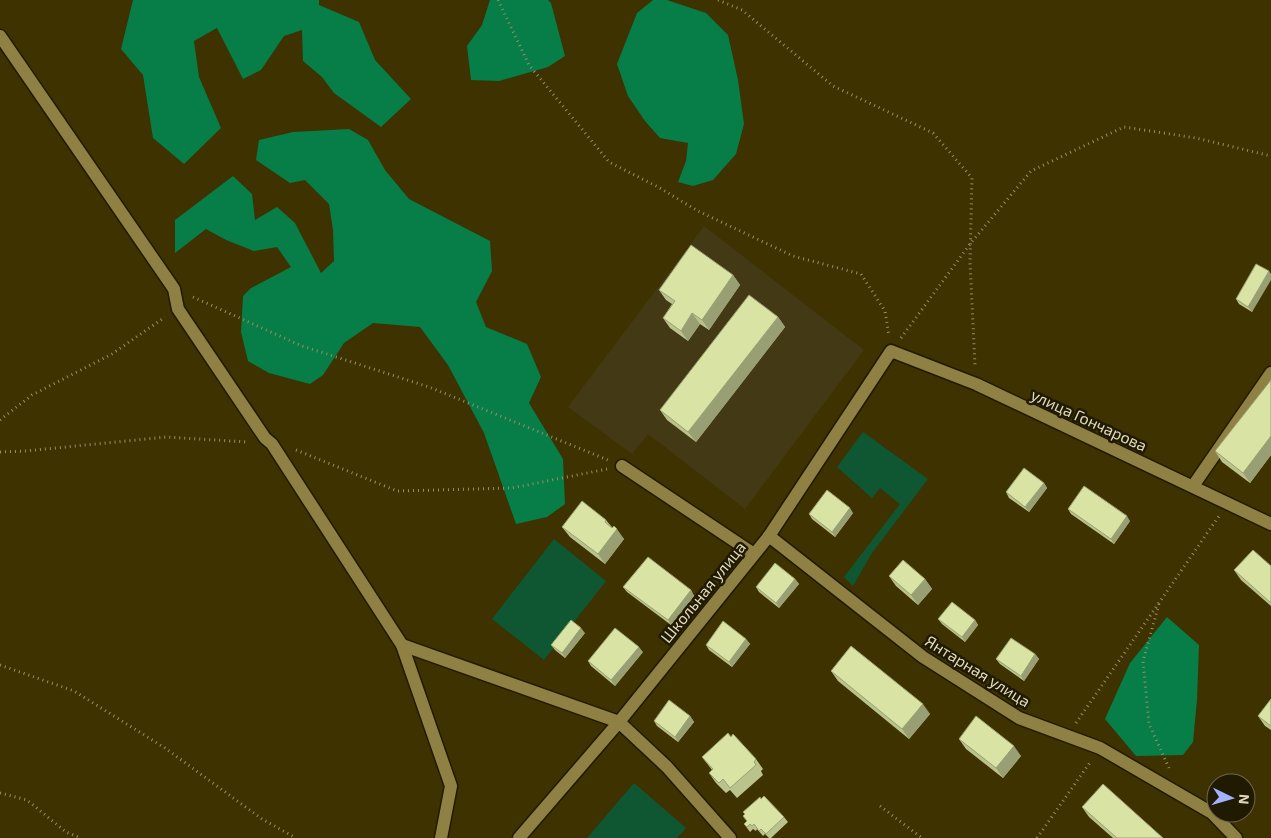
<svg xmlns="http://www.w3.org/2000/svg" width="1271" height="838" viewBox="0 0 1271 838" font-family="'Exo 2',sans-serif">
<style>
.built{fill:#433a15}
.green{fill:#0f5732}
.forest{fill:#077d47}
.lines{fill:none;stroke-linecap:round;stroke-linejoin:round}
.minor-casing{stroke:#211a00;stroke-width:15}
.path{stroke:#978e67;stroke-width:3;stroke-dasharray:1 4;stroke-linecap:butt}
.minor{stroke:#8f8043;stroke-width:12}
.wall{fill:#bbc38d}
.shaded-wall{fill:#989f73}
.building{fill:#d9e3a4;stroke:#989f73}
.labels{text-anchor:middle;stroke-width:5;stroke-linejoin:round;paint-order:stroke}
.street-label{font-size:16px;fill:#e1d9bb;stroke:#201a02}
</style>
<rect width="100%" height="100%" fill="#3d3200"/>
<polygon class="built" points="704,226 864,350 745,509 648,434 632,454 568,407"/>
<g class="green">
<polygon points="863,432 928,479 872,553 853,586 844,577 900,504 880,488 872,498 837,467"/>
<polygon points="554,539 606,581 544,660 492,619"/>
<polygon points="634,783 686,828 677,838 587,838"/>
</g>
<g class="forest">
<polygon points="133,0 319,0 319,5 359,22 375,60 411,99 381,127 334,93 322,77 303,61 302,30 284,36 261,70 243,79 217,28 194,41 199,77 221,128 184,164 153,138 143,75 121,49"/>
<polygon points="490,0 548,0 551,3 565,56 548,67 499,81 471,80 467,46 482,25"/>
<polygon points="653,0 667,0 706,13 728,35 738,80 744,124 736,154 713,180 693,186 678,182 686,161 688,143 660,138 645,121 628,96 617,64 637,13"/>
<polygon points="349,129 368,140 385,170 409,199 490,241 492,271 476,302 486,327 527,344 541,377 529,403 563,459 565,504 547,517 516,524 484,433 448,365 420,327 373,323 344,343 323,375 310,384 269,373 248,361 241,332 243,296 251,288 291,267 277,247 254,251 226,240 206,229 175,253 175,220 233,176 252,194 255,220 277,207 295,223 321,273 334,261 333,230 329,204 305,180 290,183 256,160 259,140 293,132"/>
<polygon points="1167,617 1199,645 1197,700 1193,742 1183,755 1136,756 1105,719 1130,663"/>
</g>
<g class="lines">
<defs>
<g id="minor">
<polyline points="0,36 174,289 178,309 265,438 272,444 402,645 451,786 441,838"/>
<polyline points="622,466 754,554"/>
<polyline points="1193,486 1271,373"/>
<polyline points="769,536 923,657 1019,718 1100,748 1212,813 1236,838"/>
<polyline points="402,645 619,722 667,767 730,838"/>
<polyline points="519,838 619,722 769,536 891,351 976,384 1271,524"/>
</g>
</defs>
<use href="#minor" class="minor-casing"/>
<g class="path">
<polyline points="498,0 529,65 609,162 658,187 698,211 793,256 861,274 885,311 889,336"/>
<polyline points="718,0 742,10 833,86 933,133 972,178 970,262 975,365"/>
<polyline points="193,297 302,346 429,387 608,460"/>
<polyline points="901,338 970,244 1031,171 1124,127 1196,138 1271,156"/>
<polyline points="0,420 32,395 112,354 165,317"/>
<polyline points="296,450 397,491 512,488 607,469"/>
<polyline points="0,452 26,451 166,437 247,442"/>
<polyline points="1159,604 1143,661 1149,724 1169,768"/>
<polyline points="0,665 74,691 165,748 262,819 296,838"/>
<polyline points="1076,723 1219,516"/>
<polyline points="0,793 27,800 66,832 81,838"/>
<polyline points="880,806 922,838"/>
<polyline points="1037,838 1091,761"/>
</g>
<use href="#minor" class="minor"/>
</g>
<g class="wall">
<polygon points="1269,271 1252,312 1239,304 1236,299"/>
<polygon points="733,275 740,285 709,330 700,324 688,341 670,328 663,318 672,304 666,300 659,290"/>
<polygon points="778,317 785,327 696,442 667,420 660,410"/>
<polygon points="1271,380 1271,455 1250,483 1222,462 1215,451"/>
<polygon points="1044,483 1047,488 1029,512 1009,498 1006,492"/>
<polygon points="1068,509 1130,521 1114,544 1071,514"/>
<polygon points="853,513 835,537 812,519 809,514"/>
<polygon points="606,520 611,526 624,539 605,564 570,537 562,527"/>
<polygon points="1271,566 1271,606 1241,580 1234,570"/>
<polygon points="889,576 925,579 932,589 918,605 896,586"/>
<polygon points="795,579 799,584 779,608 759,592 756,587"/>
<polygon points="623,587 691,590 694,596 671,625 627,592"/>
<polygon points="938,619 975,620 978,625 965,642 942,624"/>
<polygon points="585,633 565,658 555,650 551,645"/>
<polygon points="746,639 750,644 732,667 709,650 706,645"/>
<polygon points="643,652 615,686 591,666 588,661"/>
<polygon points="1035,654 1039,659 1024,681 1000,664 996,659"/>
<polygon points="831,671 930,714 909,739 838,681"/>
<polygon points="1271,699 1271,730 1265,726 1258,716"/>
<polygon points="690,716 694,722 678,742 657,726 654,721"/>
<polygon points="959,739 1021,756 1003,778 966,749"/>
<polygon points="702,757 756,759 763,769 761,771 763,775 737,798 730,790 726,793 716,783 709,773 712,770"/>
<polygon points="1082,807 1163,838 1113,838 1089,817"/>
<polygon points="743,816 784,817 788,822 771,838 769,838 765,834 763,836 757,829 756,831 753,829 750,832 744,824 747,821"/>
</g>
<g class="shaded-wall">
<polygon points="1269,271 1271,274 1271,280 1252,312 1248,307"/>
<polygon points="733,275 740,285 709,330 702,320"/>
<polygon points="692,313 700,324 688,341 681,331"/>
<polygon points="778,317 785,327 696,442 688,432"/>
<polygon points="1271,436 1271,455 1250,483 1243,473"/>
<polygon points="1044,483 1047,488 1029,512 1025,507"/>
<polygon points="850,508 853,513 835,537 832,532"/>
<polygon points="1127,516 1130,521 1114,544 1111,539"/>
<polygon points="617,529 624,539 605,564 598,554"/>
<polygon points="795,579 799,584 779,608 776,603"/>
<polygon points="925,579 932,589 918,605 911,595"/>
<polygon points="691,590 694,596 671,625 668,620"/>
<polygon points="975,620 978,625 965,642 962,637"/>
<polygon points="581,628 585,633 565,658 562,653"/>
<polygon points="746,639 750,644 732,667 729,662"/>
<polygon points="639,647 643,652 615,686 611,680"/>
<polygon points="1035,654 1039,659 1024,681 1021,676"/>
<polygon points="923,704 930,714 909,739 902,729"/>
<polygon points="690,716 694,722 678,742 675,737"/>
<polygon points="1014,746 1021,756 1003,778 996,768"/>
</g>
<g class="building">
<polygon points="691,245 733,275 702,320 692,313 681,331 663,318 675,301 659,290"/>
<polygon points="1256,264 1269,271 1248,307 1236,299"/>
<polygon points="749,295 778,317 688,432 660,410"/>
<polygon points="1271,380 1271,436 1243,473 1215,451"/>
<polygon points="1024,468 1044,483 1025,507 1006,492"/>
<polygon points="1084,486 1127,516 1111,539 1068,509"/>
<polygon points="827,490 850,508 832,532 809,514"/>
<polygon points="582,501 606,520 605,522 612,528 614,526 617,529 598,554 562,527"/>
<polygon points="1253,550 1271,566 1271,603 1234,570"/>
<polygon points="648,557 691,590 668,620 623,587"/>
<polygon points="903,560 925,579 911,595 889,576"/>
<polygon points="775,563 795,579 776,603 756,587"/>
<polygon points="952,602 975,620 962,637 938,619"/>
<polygon points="571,620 581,628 562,653 551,645"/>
<polygon points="723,621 746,639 729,662 706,645"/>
<polygon points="615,628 639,647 611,680 588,661"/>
<polygon points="1011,638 1035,654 1021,676 996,659"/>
<polygon points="851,646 923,704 902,729 831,671"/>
<polygon points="1271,699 1271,726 1258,716"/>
<polygon points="669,700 690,716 675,737 654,721"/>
<polygon points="976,716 1014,746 996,768 959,739"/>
<polygon points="728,733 731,737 733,734 756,759 754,762 756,765 730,788 723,779 719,783 709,773 713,769 702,757"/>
<polygon points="1103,784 1163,838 1117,838 1082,807"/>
<polygon points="764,796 784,817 766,834 761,829 759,831 754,824 752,826 750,824 747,827 744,824 747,821 743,816 745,814 743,812 760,797 761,799"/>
</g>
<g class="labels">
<g class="street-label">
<text transform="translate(1089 420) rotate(25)" y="6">улица Гончарова</text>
<text transform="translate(703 592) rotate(-51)" y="6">Школьная улица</text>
<text transform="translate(978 671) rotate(32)" y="6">Янтарная улица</text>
</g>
</g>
<g transform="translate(1231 798) rotate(95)"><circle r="24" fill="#201a02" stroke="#6d664c"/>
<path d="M0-4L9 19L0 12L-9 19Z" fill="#a3b2fd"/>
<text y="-8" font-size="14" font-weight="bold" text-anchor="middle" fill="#e1d9bb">N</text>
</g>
</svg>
